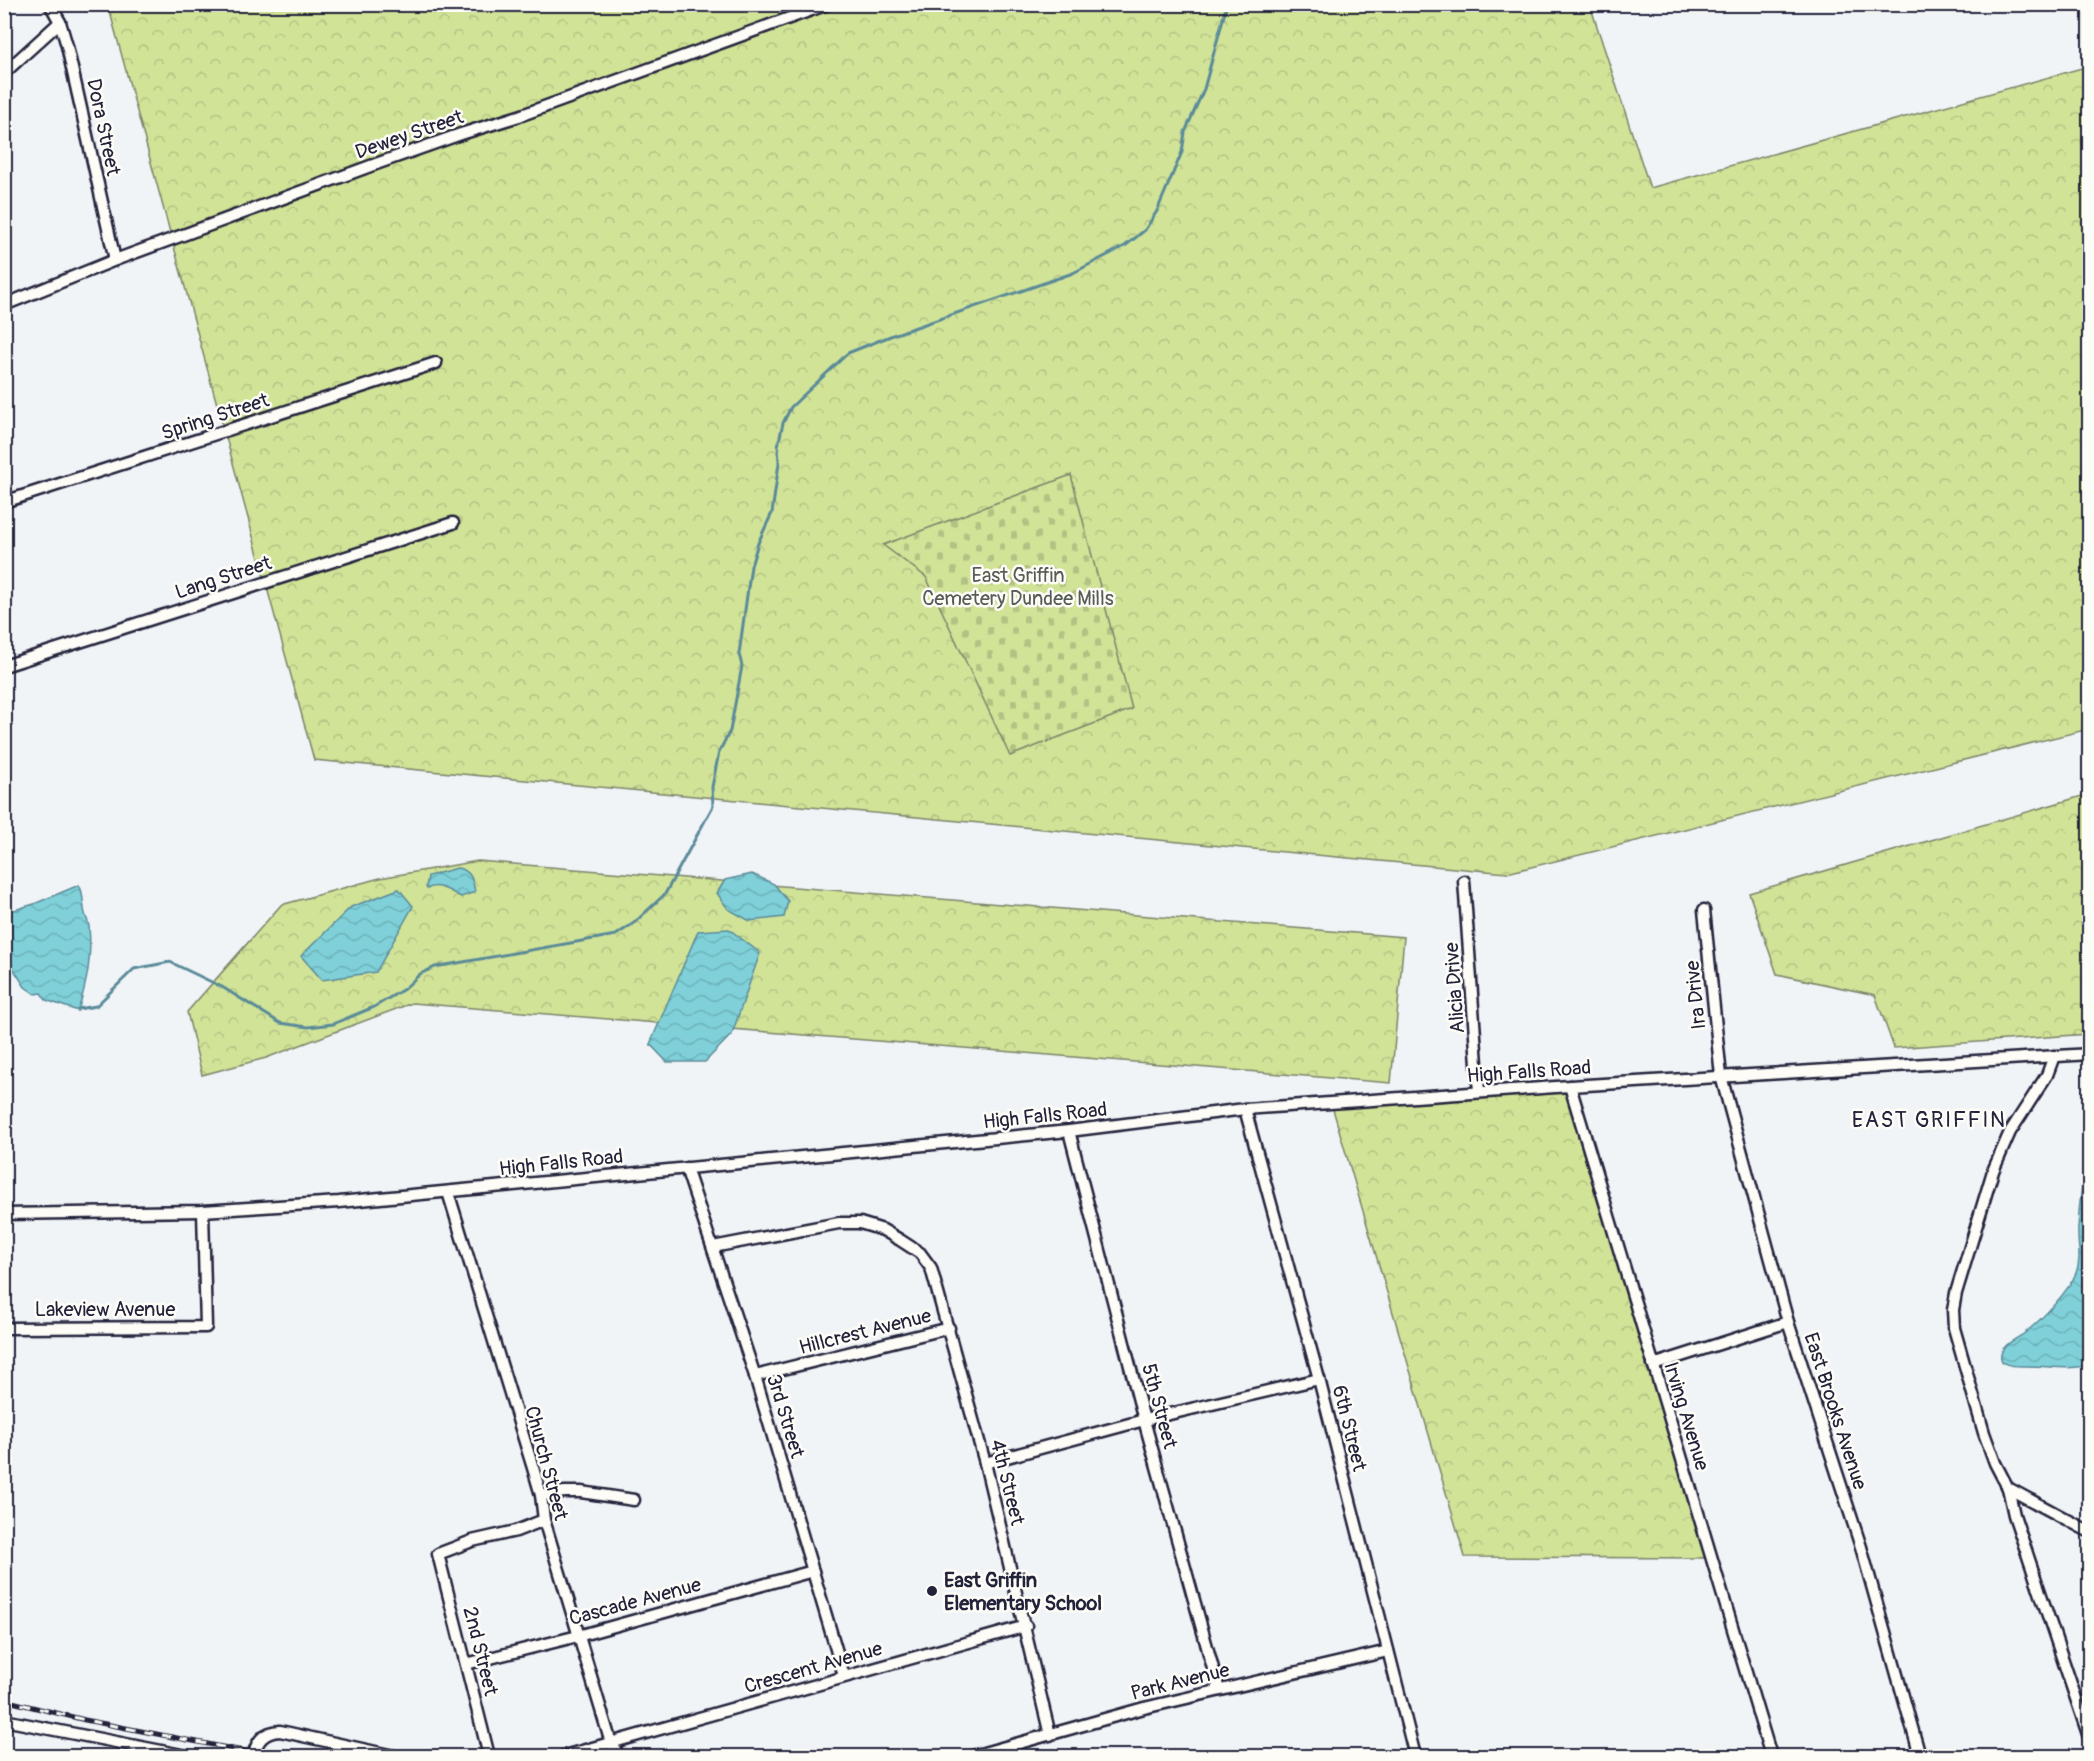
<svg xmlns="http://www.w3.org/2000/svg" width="2094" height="1761" viewBox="0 0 2094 1761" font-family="Pangolin,sans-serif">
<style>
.forest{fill:url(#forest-crowns);stroke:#7a8269;stroke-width:1.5}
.cemetery{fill:url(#cemetery-stones);stroke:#7a8269;stroke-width:1.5}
.water{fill:url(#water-waves);stroke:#5a8a99;stroke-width:1.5}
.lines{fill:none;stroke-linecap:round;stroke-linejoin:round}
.stream{stroke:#5a8a99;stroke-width:3}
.minor-casing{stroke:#22223b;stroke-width:15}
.minor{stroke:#fdfcf7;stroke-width:10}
.rail-casing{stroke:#22223b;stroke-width:5}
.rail{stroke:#fdfcf7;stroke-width:3;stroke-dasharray:9;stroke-linecap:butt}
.poi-dot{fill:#22223b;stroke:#fdfcf7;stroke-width:2}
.labels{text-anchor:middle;stroke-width:5;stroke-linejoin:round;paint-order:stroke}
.street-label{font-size:20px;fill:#22223b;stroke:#fdfcf7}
.park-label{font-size:20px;fill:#575c57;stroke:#fdfcf7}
.poi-label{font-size:20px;font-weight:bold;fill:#22223b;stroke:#fdfcf7;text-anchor:start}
.quarter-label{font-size:22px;letter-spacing:1.5px;fill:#22223b;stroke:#fdfcf7}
</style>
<defs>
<pattern id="forest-crowns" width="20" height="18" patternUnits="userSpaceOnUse" patternTransform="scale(1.5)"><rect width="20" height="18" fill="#d1e397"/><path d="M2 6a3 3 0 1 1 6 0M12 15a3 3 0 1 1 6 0" fill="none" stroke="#b3c283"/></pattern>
<pattern id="cemetery-stones" width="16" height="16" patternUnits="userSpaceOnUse" patternTransform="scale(1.5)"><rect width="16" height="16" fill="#d1e397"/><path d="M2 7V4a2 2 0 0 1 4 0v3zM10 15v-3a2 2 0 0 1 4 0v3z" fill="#b3c283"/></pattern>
<pattern id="water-waves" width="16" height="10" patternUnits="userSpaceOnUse" patternTransform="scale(1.5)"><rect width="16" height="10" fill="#7fd0d8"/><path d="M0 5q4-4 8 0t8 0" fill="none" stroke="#6db2ba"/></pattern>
</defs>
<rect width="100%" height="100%" fill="#f1f4f7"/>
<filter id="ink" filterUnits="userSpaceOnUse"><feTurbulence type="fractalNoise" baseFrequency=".0167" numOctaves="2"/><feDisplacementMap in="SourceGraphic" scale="12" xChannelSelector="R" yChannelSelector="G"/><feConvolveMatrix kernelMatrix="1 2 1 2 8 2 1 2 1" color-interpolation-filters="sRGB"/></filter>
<g filter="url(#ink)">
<g class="forest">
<polygon points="108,5 1590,5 1650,188 2089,66 2089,729 1507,873 314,760"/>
<polygon points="2089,794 2089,1034 1894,1048 1875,995 1777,974 1749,893"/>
<polygon points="478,861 1404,937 1391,1083 412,1003 266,1058 202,1075 187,1012 281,905 380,878"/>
<polygon points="1570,1089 1711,1558 1465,1557 1332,1106"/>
</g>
<polygon class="cemetery" points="1071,475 1132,709 1010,756 926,577 883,545"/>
<g class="water">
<path d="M457,868C471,870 473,880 475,892L461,897C451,892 438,882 427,889L426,887L428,876Z"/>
<polygon points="752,874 774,884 788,901 784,917 750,921 728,909 717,893 725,880"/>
<path d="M79,885C84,893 82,899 84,908C84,914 88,920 89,926C92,957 87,982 78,1011L46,1000L41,993L35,994L25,987L9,962L12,955L5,951L4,913L34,904Z"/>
<polygon points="399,889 413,906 376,972 322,980 301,956 351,907"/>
<polygon points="729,929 760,953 732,1034 705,1062 667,1062 650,1044 698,931"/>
<path d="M2089,1151V1365C2066,1371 2045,1365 2022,1366C2013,1366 1996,1366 2002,1351C2006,1342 2019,1338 2026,1332C2042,1319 2069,1291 2076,1273C2082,1258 2077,1243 2078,1228C2079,1203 2083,1176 2089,1151Z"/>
</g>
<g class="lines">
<polyline class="stream" points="78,1009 96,1006 134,969 170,962 222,987 280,1023 308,1027 333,1024 374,1007 404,989 420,974 435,967 616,935 634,923 665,894 713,806 712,787 719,752 730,731 742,666 739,654 751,566 758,543 772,513 779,463 778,446 783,423 791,407 848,353 893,335 1073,273 1125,246 1145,230 1157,211 1182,152 1185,132 1204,89 1227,4"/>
<defs>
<g id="minor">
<polyline points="50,4 60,22 67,46 115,260"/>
<polyline points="4,73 60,22"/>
<polyline points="4,305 115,260 376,164 461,134 519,116 828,4"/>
<polyline points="4,502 436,363"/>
<polyline points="4,666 453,523"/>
<polyline points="1464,881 1479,1092"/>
<polyline points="1704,910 1721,1076 1788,1322 1861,1547 1920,1756"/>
<polyline points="2054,1056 2047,1075 2010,1132 1993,1171 1956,1293 1953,1310 1954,1328 1984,1433 1995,1463 2008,1488 2090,1532"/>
<polyline points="1570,1086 1771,1756"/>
<polyline points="1245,1109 1319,1379 1415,1756"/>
<polyline points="1069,1131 1144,1420 1219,1690"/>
<polyline points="686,1168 755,1376 844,1676"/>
<polyline points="448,1192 533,1468 541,1495 544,1520 611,1743 619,1756"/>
<polyline points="4,1214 203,1211 339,1202 1069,1131 1245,1109 1570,1086 2090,1054"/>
<polyline points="713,1247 839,1223 860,1223 883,1230 900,1240 920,1253 931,1268 985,1463 1050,1735"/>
<polyline points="4,1328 206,1327 203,1211"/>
<polyline points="1653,1365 1788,1322"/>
<polyline points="755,1376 949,1328"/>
<polyline points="985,1463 1144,1420 1319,1379"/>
<polyline points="2008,1488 2014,1515 2090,1740"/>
<polyline points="541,1495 565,1492 581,1492 634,1500"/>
<polyline points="466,1664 578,1636 813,1571"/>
<polyline points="4,1720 187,1756"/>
<path d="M253,1756C257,1741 263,1732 280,1731L394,1756"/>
<polyline points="489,1756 438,1554 472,1541 516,1531 544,1520"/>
<polyline points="564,1756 1026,1626"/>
<polyline points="973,1756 1144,1708 1388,1651"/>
</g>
</defs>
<use href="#minor" class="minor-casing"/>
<use href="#minor" class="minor"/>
<defs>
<polyline id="rail" points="4,1700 85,1720 269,1756"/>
</defs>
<use href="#rail" class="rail-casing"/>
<use href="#rail" class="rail"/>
</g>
</g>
<circle class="poi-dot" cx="932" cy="1591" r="6"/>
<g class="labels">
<g class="street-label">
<text transform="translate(104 127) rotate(78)" y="7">Dora Street</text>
<text transform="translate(409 134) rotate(-19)" y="7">Dewey Street</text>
<text transform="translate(215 416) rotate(-18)" y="7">Spring Street</text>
<text transform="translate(223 577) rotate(-18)" y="7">Lang Street</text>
<text transform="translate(1454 988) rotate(-94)" y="7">Alicia Drive</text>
<text transform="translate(1695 995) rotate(-96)" y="7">Ira Drive</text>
<text transform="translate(1529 1071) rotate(-4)" y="7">High Falls Road</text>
<text transform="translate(1045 1115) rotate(-6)" y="7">High Falls Road</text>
<text transform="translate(561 1162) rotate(-6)" y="7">High Falls Road</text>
<text x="105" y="1316">Lakeview Avenue</text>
<text transform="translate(865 1331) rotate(-14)" y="7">Hillcrest Avenue</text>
<text transform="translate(1160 1406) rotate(75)" y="7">5th Street</text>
<text transform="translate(1836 1411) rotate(72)" y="7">East Brooks Avenue</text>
<text transform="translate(786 1416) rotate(73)" y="7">3rd Street</text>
<text transform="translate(1687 1416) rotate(73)" y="7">Irving Avenue</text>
<text transform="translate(1350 1428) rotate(76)" y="7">6th Street</text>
<text transform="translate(547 1463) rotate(75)" y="7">Church Street</text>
<text transform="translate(1008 1482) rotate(76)" y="7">4th Street</text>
<text transform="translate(635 1601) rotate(-15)" y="7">Cascade Avenue</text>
<text transform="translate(481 1651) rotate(76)" y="7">2nd Street</text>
<text transform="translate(813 1667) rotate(-16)" y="7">Crescent Avenue</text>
<text transform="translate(1180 1681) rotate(-14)" y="7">Park Avenue</text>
</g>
<g class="park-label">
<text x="1018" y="582">East Griffin<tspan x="1018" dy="23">Cemetery Dundee Mills</tspan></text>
</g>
<g class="poi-label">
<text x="944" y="1587">East Griffin<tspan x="944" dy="23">Elementary School</tspan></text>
</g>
<g class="quarter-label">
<text x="1929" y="1127">EAST GRIFFIN</text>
</g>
</g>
<rect width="2094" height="1761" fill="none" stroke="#fdfcf7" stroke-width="24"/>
<rect x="12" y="12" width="2070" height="1737" fill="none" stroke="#22223b" stroke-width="2" filter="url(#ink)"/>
</svg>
